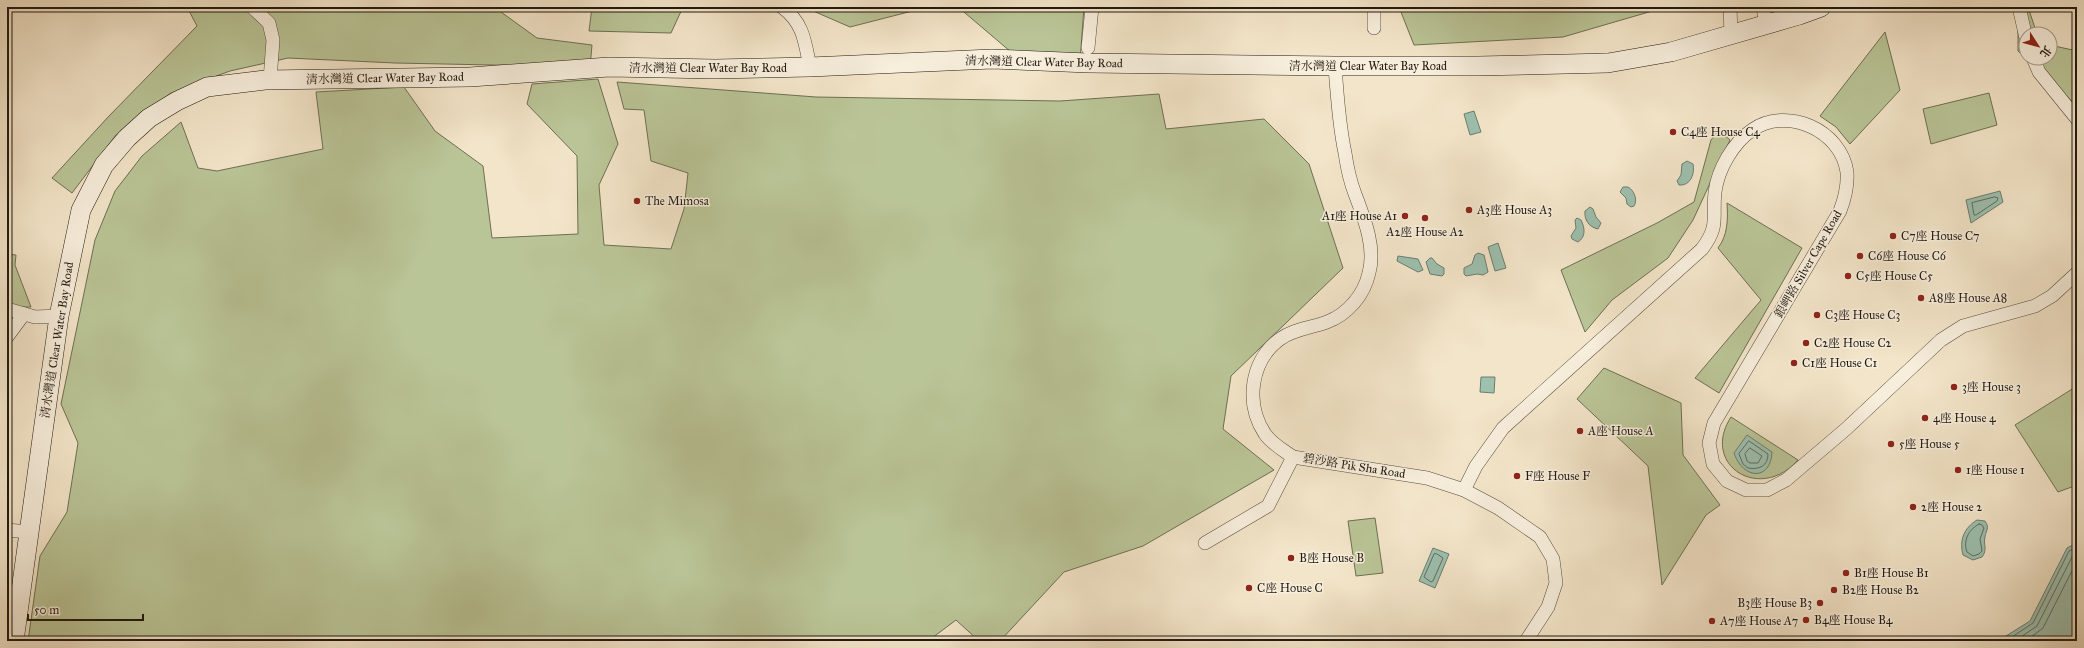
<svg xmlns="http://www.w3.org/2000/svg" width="2084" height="648" viewBox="0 0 2084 648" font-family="'IM FELL Great Primer','Noto Serif TC',serif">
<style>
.green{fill:#bac597;stroke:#6e6f54}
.water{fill:#9dc0af;stroke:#6b7d6f}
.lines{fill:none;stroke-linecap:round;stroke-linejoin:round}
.shore{stroke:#5f6c60;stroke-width:1}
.minor-casing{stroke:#564c3e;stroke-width:14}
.secondary-casing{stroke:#211910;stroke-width:20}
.minor{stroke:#f7eedc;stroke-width:13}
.secondary{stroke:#f7eedc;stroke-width:19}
.poi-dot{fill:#8f2418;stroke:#f7eedc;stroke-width:1.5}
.labels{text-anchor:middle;stroke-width:3;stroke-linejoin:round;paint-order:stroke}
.street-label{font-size:12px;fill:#211910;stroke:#f7eedc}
.poi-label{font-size:12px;fill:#211910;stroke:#f7eedc;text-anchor:start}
</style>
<rect width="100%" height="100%" fill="#f3e5c9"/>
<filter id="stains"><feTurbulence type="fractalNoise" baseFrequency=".005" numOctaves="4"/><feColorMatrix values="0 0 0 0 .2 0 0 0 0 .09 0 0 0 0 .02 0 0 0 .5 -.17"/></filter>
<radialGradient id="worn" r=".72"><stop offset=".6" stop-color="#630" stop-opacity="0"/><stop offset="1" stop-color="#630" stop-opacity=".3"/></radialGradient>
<g class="green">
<polygon points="187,7 494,7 537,38 592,45 590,67 395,63 288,58 230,71 171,93 116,135 72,193 52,178 109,116 197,26"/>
<polygon points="592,7 683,7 671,33 589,31"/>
<polygon points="804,7 928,7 850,27"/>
<polygon points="958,7 1084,7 1080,61 1011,52"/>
<polygon points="1399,7 1666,7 1563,37 1414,45"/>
<polygon points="2018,7 2028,7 2037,34 2026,34 2026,58 2050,58 2050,45 2077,51 2077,106 2018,51"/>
<polygon points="1885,32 1900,90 1850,144 1836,127 1820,116"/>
<polygon points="598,79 618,144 599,185 604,245 671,249 684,209 688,173 651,161 644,110 624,109 617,82 816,97 1060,101 1159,94 1166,129 1264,119 1309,164 1343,268 1231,376 1223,429 1274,470 1143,546 1064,572 1000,641 979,641 956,620 928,641 28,641 40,556 67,512 78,443 61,404 95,240 115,191 142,156 181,122 198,168 217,171 323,149 316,92 404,87 435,131 483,166 492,238 578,234 577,156 527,104 532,84"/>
<polygon points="1989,93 1997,125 1931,144 1923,109"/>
<polygon points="1719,130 1730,140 1693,220 1668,258 1612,300 1585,332 1561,270 1657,223 1694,202 1711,140"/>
<path d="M1727,203L1802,248L1719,393L1695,378L1761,300L1718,248C1728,235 1728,219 1727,203Z"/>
<polygon points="7,254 16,255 15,265 31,307 12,307 7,297"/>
<polygon points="1604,368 1681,403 1683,455 1720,505 1706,515 1662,585 1648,466 1577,399"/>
<polygon points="2077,386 2077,485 2058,492 2015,425"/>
<path d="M1731,417L1798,460C1760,503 1700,465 1731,417Z"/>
<polygon points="1375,518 1383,573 1356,576 1348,521"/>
</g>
<g class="water">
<polygon points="1474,111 1481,132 1470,135 1464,114"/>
<path d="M1687,161L1693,164C1695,173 1691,186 1679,185L1677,181L1681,175L1682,164Z"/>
<path d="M1623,187H1628C1634,190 1638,200 1634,206L1631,207L1627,204L1626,198L1620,192Z"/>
<polygon points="2000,191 2003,202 1971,223 1966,200"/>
<path d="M1590,207L1593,209L1596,217L1601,223L1598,229C1589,227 1584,220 1585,211Z"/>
<path d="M1577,218L1581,220C1585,228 1586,237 1578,242L1572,239L1571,236L1576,228L1575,220Z"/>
<polygon points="1498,243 1506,268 1495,271 1488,247"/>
<polygon points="1478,253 1484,255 1488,272 1483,275 1477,274 1466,276 1464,274 1464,268 1472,264 1475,255"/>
<polygon points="1398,256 1418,259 1423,270 1418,272 1397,261"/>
<polygon points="1430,258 1432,258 1437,264 1444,268 1444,274 1442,276 1430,274 1426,262"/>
<polygon points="1481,377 1495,377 1494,393 1480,392"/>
<path d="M1747,435L1772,452C1771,481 1743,480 1734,453Z"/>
<path d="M1977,520L1985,521C1990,528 1986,530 1985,537C1983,545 1988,549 1982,557L1973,560L1963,555C1959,540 1964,528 1977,520Z"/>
<polygon points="2077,543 2077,641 1998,641 2030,621 2067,548"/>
<polygon points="1433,548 1449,554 1435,588 1419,581"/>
</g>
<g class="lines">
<g class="shore">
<polygon points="1995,197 1998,198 1997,201 1976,215 1974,215 1972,203"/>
<path d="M1749,441L1768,454C1768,466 1759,470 1748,468L1743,464L1739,454Z"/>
<polygon points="1750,448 1762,456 1758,463 1750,463 1747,461 1745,454"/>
<path d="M1979,524L1982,525L1984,528L1980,539L1982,551L1979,554L1973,556L1967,552C1963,541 1968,530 1979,524Z"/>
<polygon points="1437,554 1443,558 1433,581 1431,582 1424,577 1434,554"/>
<polyline points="2006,641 2033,623 2069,551 2077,547"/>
<polyline points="2015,641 2037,626 2073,555 2077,553"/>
<polyline points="2026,641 2043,628 2077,561"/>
</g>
<defs>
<g id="minor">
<polyline points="252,7 269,23 273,40 270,80"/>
<path d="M782,7C804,23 805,43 810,67"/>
<polyline points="1730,7 1731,34"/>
<polyline points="1763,7 1766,24"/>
<polyline points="2019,7 2026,38"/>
<polyline points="1374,28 1374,7"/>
<polyline points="1088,48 1092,7"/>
<polyline points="2033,58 2039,72 2077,119"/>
<path d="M1335,66C1337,95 1339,125 1345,153C1347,167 1350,181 1355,194C1364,218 1376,247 1369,273C1364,295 1348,314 1327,322C1311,328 1294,329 1280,339C1250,361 1245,404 1265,434C1272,444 1283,450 1293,457L1427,478L1464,490L1498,508L1540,537L1553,559L1556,583L1548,607L1526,641"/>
<polyline points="7,309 35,317 59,316"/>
<polyline points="7,337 24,314"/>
<path d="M1464,490L1476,466L1503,428L1702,249C1720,225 1712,218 1715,192C1718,169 1733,143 1752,130C1787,106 1841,130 1847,172C1848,186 1845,198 1840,211L1714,423L1709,443L1713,464L1727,481L1746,490H1767L1786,480L1846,429L1941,340L1963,326L2035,306L2052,296L2077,273"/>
<polyline points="7,530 28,532"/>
<polyline points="1205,543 1268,506 1293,457"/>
</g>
<polyline id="secondary" points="14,641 59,316 81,210 104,165 127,138 149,118 177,101 207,87 265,80 470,77 609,67 715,69 810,67 992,59 1088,63 1335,66 1478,66 1608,63 1671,52 1799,15 1821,7"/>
</defs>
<use href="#minor" class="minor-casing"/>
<use href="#secondary" class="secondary-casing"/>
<use href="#minor" class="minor"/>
<use href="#secondary" class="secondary"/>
</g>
<g class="poi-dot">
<circle cx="1673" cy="132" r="4"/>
<circle cx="637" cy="201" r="4"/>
<circle cx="1469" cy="210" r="4"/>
<circle cx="1405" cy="216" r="4"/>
<circle cx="1425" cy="218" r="4"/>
<circle cx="1893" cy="236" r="4"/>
<circle cx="1860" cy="256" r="4"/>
<circle cx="1848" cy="276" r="4"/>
<circle cx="1921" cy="298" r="4"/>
<circle cx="1817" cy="315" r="4"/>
<circle cx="1806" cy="343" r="4"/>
<circle cx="1794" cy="363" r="4"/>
<circle cx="1954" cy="387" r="4"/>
<circle cx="1925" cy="418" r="4"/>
<circle cx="1580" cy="431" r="4"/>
<circle cx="1891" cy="444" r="4"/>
<circle cx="1958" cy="470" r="4"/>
<circle cx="1517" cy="476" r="4"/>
<circle cx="1913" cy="507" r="4"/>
<circle cx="1291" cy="558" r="4"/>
<circle cx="1846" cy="573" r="4"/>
<circle cx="1249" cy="588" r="4"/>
<circle cx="1834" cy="590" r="4"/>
<circle cx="1820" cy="603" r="4"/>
<circle cx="1806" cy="620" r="4"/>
<circle cx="1712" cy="621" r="4"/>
</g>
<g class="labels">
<g class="street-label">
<text transform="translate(1044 62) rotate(1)" y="4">清水灣道 Clear Water Bay Road</text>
<text x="1368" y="70">清水灣道 Clear Water Bay Road</text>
<text x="708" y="72">清水灣道 Clear Water Bay Road</text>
<text transform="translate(385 78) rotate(-1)" y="4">清水灣道 Clear Water Bay Road</text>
<text transform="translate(1808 264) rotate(-60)" y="4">銀岬路 Silver Cape Road</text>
<text transform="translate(57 340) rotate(-81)" y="4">清水灣道 Clear Water Bay Road</text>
<text transform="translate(1354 466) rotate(9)" y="4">碧沙路 Pik Sha Road</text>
</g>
<g class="poi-label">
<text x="1681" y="136">C4座 House C4</text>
<text x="645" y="205">The Mimosa</text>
<text x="1477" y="214">A3座 House A3</text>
<text x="1397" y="220" text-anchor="end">A1座 House A1</text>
<text x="1425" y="236" text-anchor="middle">A2座 House A2</text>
<text x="1901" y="240">C7座 House C7</text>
<text x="1868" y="260">C6座 House C6</text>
<text x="1856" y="280">C5座 House C5</text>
<text x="1929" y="302">A8座 House A8</text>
<text x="1825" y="319">C3座 House C3</text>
<text x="1814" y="347">C2座 House C2</text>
<text x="1802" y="367">C1座 House C1</text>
<text x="1962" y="391">3座 House 3</text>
<text x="1933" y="422">4座 House 4</text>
<text x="1588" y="435">A座 House A</text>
<text x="1899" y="448">5座 House 5</text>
<text x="1966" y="474">1座 House 1</text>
<text x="1525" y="480">F座 House F</text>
<text x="1921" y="511">2座 House 2</text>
<text x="1299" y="562">B座 House B</text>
<text x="1854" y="577">B1座 House B1</text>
<text x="1257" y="592">C座 House C</text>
<text x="1842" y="594">B2座 House B2</text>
<text x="1812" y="607" text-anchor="end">B3座 House B3</text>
<text x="1814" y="624">B4座 House B4</text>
<text x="1720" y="625">A7座 House A7</text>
</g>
</g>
<rect width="2084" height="648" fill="none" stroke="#f3e5c9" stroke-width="24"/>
<rect x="8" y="8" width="2068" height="632" fill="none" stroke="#211910" stroke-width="2"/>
<rect x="12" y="12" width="2060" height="624" fill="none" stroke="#211910"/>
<g transform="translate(2038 46) rotate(126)"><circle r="19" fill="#f7eedc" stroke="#a1998a"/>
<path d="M0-3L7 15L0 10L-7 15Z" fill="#8f2418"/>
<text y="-6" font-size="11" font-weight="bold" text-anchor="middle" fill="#211910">北</text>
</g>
<path d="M28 614v6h115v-6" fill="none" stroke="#211910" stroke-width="2"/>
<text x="34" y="614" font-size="12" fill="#211910" stroke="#f7eedc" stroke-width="3" paint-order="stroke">50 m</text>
<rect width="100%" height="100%" filter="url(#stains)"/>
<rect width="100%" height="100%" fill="url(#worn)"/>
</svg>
